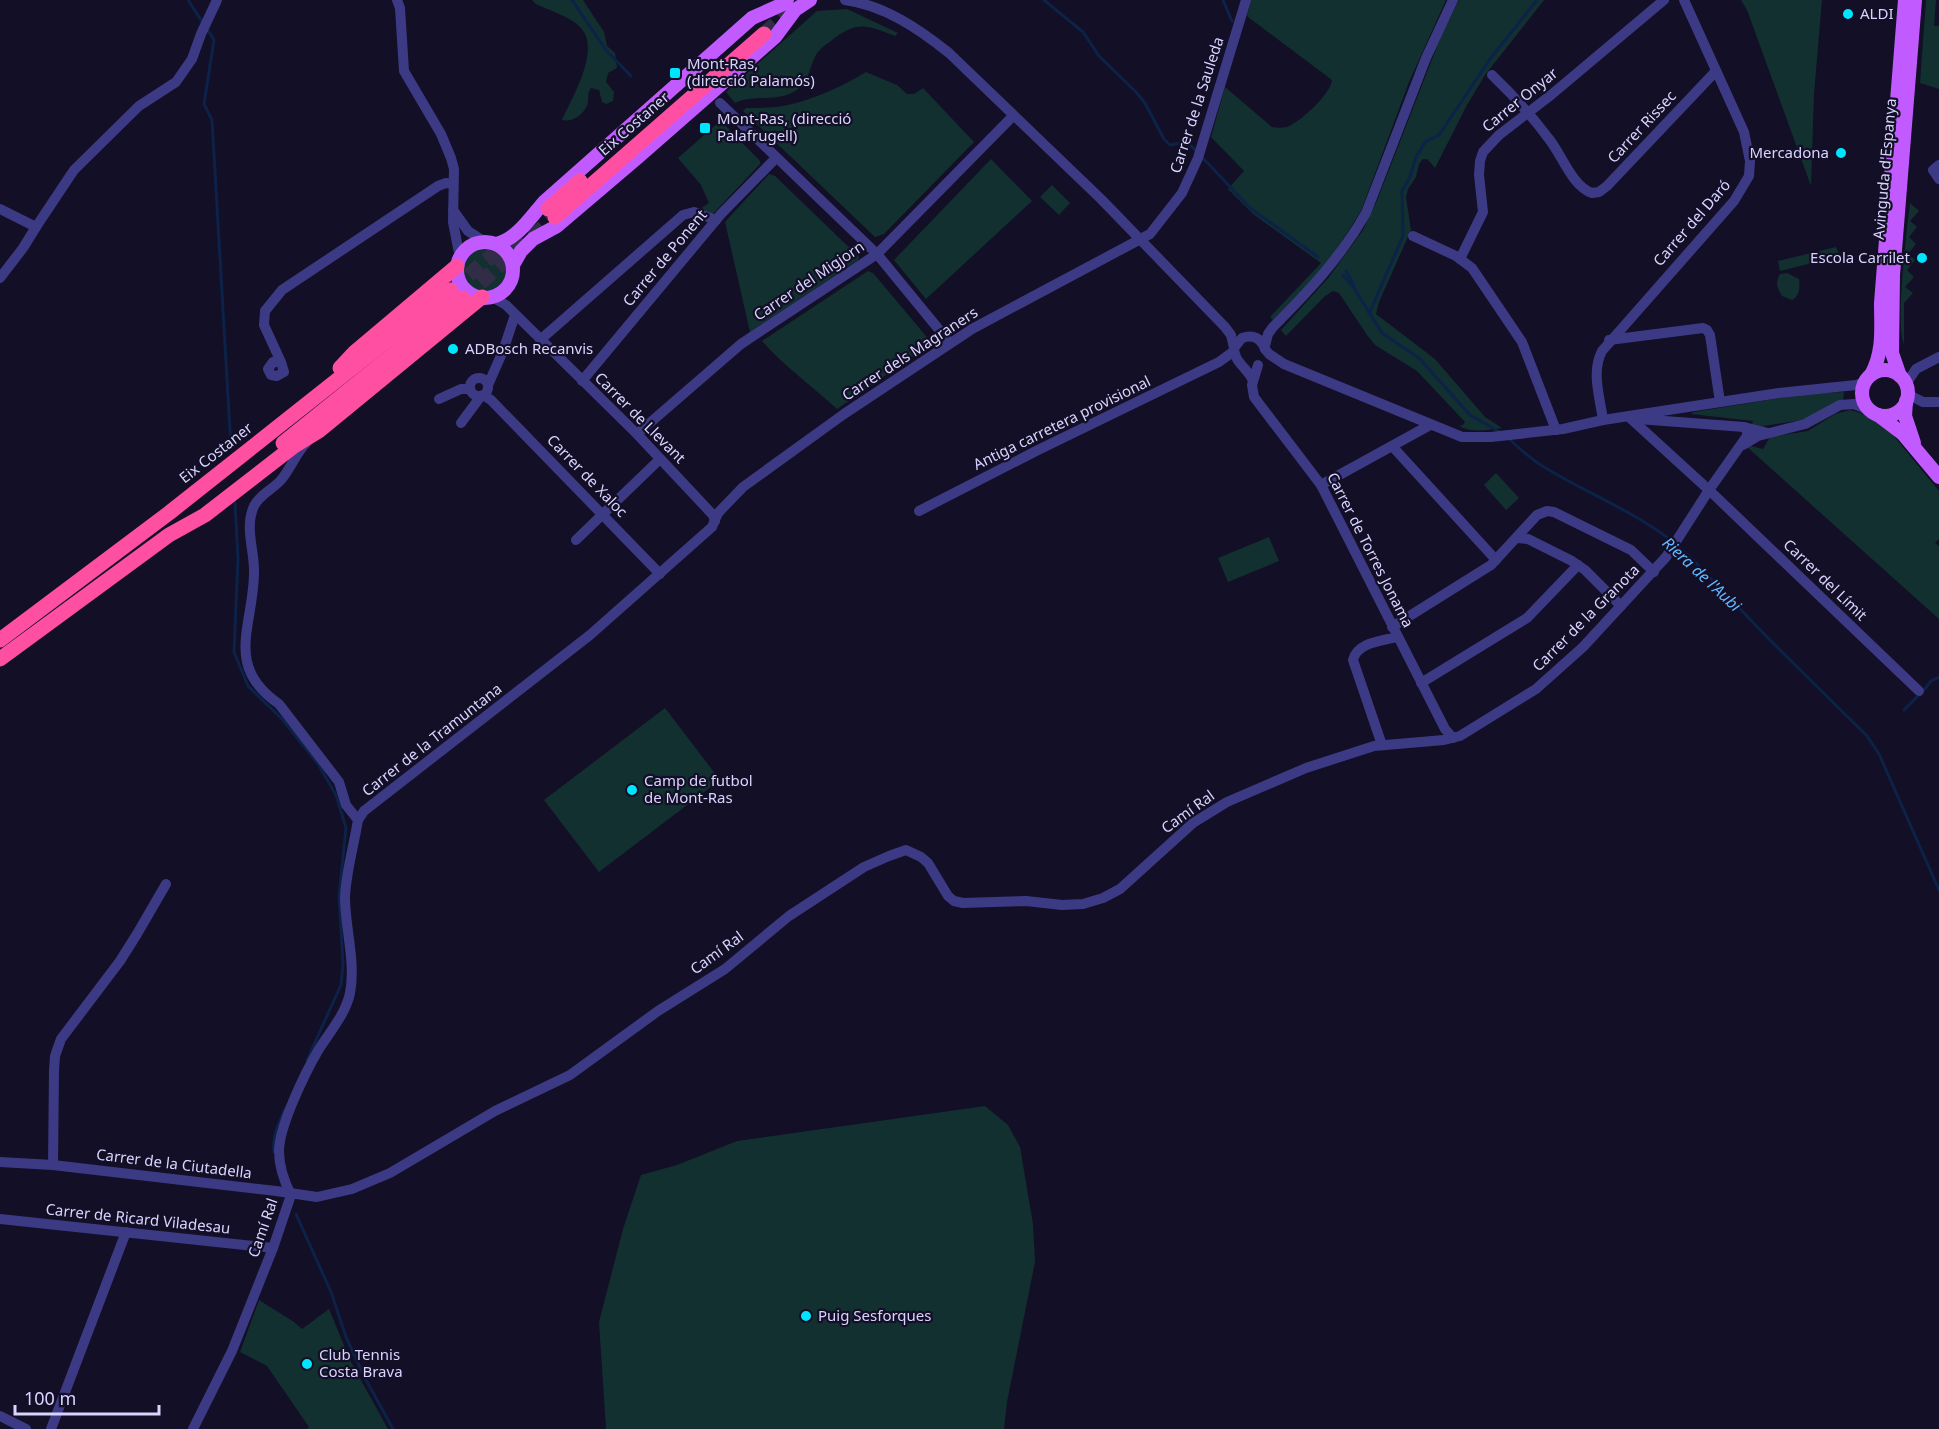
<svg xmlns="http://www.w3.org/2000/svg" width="1939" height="1429" viewBox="0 0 1939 1429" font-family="'Noto Sans',sans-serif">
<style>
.green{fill:#12302f}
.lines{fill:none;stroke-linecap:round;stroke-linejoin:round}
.stream{stroke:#0c2248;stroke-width:3}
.highway-tunnel{stroke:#312d47;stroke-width:15;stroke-dasharray:15 8;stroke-linecap:butt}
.minor{stroke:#3d3a85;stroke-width:10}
.major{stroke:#c25bff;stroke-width:14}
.highway{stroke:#ff4fa3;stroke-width:15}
.poi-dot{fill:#00e5ff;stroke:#130f26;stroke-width:2}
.labels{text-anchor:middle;stroke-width:4.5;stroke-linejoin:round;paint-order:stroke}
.poi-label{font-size:15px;fill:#d9d4ff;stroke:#130f26;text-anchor:start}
.street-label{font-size:15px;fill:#d9d4ff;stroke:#130f26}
.water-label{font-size:16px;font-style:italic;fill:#62b6ff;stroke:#130f26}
</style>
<rect width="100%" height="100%" fill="#130f26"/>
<g class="green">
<path d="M532,0H583L604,32L607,46L615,53L617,68L608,73L606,82L614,92L613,101L606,104L602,102L599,90L591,88C587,94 589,96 588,102C586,113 573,123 562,120C572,98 601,50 581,28C570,16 550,11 536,4Z"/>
<path d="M1251,0H1446L1409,82L1361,211L1331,258L1312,281L1273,320L1270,317L1321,263L1253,214L1228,189L1244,171L1211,137L1225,87L1272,127C1277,128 1282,128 1287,127C1300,122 1331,94 1332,80L1248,17L1247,15Z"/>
<path d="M1459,0H1544L1485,75L1467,105L1435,168L1427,159H1423L1419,164L1416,177L1408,189L1406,197L1411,230L1379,302L1376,314L1435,359L1485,417L1502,428C1488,430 1471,433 1459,426L1463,425L1465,422L1417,371L1375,345L1367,335L1339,293L1333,291L1325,296L1286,336L1281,330L1329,277L1363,230L1376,203L1440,39Z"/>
<polygon points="1741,0 1822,0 1814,94 1811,186 1747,10"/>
<polygon points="1926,0 1936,0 1934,26 1939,26 1939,89 1920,83"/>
<path d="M847,9L898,33L895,36C867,25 857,20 831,41C825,45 818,50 815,57C809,69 809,81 798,89C779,104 755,93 735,103L726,92L817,11Z"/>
<path d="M866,72L897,85L907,94H914L923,88L974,142L884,234L875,237L743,111L746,108C760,108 775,108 788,105C815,99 843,86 866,72Z"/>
<polygon points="722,122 760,161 760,164 712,215 700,209 709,203 701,185 678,158 718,123"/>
<polygon points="991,159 1032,201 926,299 894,260"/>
<polygon points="769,174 775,176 859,257 858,260 750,332 725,222"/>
<polygon points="1052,185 1070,203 1059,215 1040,197"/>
<path d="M1910,203L1919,211L1910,221L1917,227L1909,237L1916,244L1908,254L1915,260L1907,270L1914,277L1905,287L1913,293L1904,303V344C1895,326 1907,228 1910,203Z"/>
<polygon points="1836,247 1840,256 1780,271 1778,261"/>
<circle cx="485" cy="269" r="22"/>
<path d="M868,271L873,273L931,342V344L837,409C812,386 784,366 762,341Z"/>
<path d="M1787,273L1799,279C1800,287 1800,296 1792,300L1782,296C1777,288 1775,283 1780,274Z"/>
<polygon points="1844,392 1843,401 1802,420 1764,426 1762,428 1752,424 1753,421 1691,414 1694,412 1805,394"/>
<polygon points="1850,410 1861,413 1888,429 1939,491 1939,539 1935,543 1939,546 1939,619 1747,447 1751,446 1763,449 1770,437 1808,431 1835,414"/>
<polygon points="1496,473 1519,498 1506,510 1484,485"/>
<polygon points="1269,537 1279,561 1228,582 1218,558"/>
<polygon points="665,708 720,780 599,872 544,800"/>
<polygon points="985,1106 1008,1125 1020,1147 1033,1224 1035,1262 1007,1402 1004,1429 606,1429 599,1322 623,1229 641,1175 677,1165 737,1141"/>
<polygon points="259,1300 294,1322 302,1329 329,1309 351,1362 388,1429 307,1429 309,1427 267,1366 240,1352"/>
</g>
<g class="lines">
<g class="stream">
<polyline points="188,0 203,23"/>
<polyline points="572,0 606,50 631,76"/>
<polyline points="1044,0 1083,32 1099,56 1136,92 1145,103 1164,139 1170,145 1186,142 1197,151"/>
<polyline points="1223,0 1232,21"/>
<polyline points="207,29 214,40 204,104 212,120 231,448"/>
<polyline points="1201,156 1250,208 1318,257"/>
<polyline points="1346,271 1354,285"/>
<polyline points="1343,275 1354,288 1382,333 1419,358 1470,415 1500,432"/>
<polyline points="1369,314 1403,236 1402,191 1410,177 1416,157 1425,142 1439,135 1490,59 1537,0"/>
<path d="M1508,438C1519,448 1530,459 1544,467C1586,493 1632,510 1672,541"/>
<polyline points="235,503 238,559 234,652 248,686 282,719 318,764 336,795 346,828 339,896 343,963 341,985 307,1060"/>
<polyline points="1677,546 1693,560 1769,639 1867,736 1879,754 1939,890"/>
<polyline points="1924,690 1931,681 1939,677"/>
<polyline points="1904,710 1918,696"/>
<path d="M274,1152C272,1137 279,1122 285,1109"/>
<polyline points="296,1214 331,1292 346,1337 365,1378 393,1429"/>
</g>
<g class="highway-tunnel">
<polyline points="764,34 793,8"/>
<polyline points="451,290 513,238"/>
<polyline points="463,298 555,217"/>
</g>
<g class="minor">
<polyline points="397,0 400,8 404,71 441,134 451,158 454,169 453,222 460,258"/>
<path d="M845,0C884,5 919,29 949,53L1101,199L1225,327L1231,335L1234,348"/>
<path d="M1492,75C1513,95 1532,116 1549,139C1562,155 1572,186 1592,193L1599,192L1607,186L1716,71"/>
<polyline points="720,103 877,254 950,343"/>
<polyline points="1939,165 1933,170 1939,179"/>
<polyline points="0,209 36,227"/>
<polyline points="453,210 468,231 485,242"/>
<polyline points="1413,236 1456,256 1472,268 1522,342 1556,430"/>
<polyline points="1460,259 1483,212 1479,175 1480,161 1483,152 1499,135 1551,95 1664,0"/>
<polyline points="0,278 23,248 36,227 74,170 139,106 176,82 192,59 201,34 217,0"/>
<polyline points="492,297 506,305 637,434 713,515 715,521"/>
<polyline points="540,340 683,215 694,212 716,220"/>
<polyline points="1609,340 1703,328 1707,330 1710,335 1720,402"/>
<path d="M1265,346L1268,334L1273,327C1309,291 1341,257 1366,213L1426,58L1453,0"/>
<polyline points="1265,349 1269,354 1284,364 1462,437 1491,437 1563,429 1603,420 1779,393 1856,385 1865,382"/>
<polyline points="281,362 284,372 277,376 271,375 268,369 273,362 281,362 264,325 265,311 282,290 438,186 446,183 453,184"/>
<polyline points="1258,365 1252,385 1254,397 1321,485 1445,729 1453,738"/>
<circle cx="479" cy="387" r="9"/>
<polyline points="582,381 721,214 776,158"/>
<path d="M1253,381C1248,368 1234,363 1234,348L1242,338C1253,334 1261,338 1265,349"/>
<polyline points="1906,384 1916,369 1939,357"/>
<polyline points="488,385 503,351 515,315"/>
<polyline points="1907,394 1923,402 1939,402"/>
<polyline points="483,395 491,400 660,574"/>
<polyline points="439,399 461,389 470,389"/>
<polyline points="1629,417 1709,490 1919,691"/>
<polyline points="1638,419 1744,427 1768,433"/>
<path d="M1603,420C1600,398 1591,372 1602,351L1734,201L1749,176L1750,161L1744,132L1684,0"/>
<polyline points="461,423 481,396"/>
<polyline points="637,434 741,344 877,254 1013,116"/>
<path d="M307,442C296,453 291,468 281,480C272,490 260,494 254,506C244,528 255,551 254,574C253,627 224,666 279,704L339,782L346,805L358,820"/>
<polyline points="1743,445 1758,436 1805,424 1840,405 1854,404 1872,411"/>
<polyline points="1392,446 1496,560"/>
<polyline points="1321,485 1430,425"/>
<polyline points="919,511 1038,450 1219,362 1234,351"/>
<polyline points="1517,538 1528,539 1572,561 1585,570 1621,606"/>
<polyline points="576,540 660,459"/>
<polyline points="1392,627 1491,565 1537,515 1547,511 1554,512 1631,550 1654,572"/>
<polyline points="1421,683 1527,618 1578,565"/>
<path d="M1382,745L1353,660C1357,642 1382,641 1397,637"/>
<polyline points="0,1162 53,1165 276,1191 317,1197 352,1189 390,1173 495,1111 570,1075 658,1011 725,969 789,916 864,867 889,856 906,850 921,857 928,863 948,896 954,901 963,903 1026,901 1062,905 1083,904 1103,898 1120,889 1193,823 1227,802 1306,768 1374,746 1444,740 1460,736 1536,689 1583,647 1666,557 1709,490 1747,436 1747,431 1744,427"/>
<polyline points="53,1165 54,1071 55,1056 61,1039 120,961 137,934 166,884"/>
<path d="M291,1195C284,1181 279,1166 279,1151C279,1126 306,1071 319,1049C330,1032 346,1013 350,993C356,962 345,928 345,897C346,872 354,845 358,820L364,811L590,635L712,527L718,513L743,487L844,414L972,329L1150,234L1182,193L1198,158L1246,0"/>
<polyline points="0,1219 273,1248"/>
<polyline points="0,1416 26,1429"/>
<polyline points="51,1429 126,1232"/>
<polyline points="193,1429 232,1351 273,1248 291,1195"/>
</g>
<g class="major">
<circle cx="485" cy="270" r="28"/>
<path d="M496,244C517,239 530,218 544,202L752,18L783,4L787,0"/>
<polyline points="513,265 521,251 533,239 557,226 637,158 775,37 795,10 810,0"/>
<circle cx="1885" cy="393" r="23"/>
<path d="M1871,375C1884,351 1881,329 1881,303L1905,0"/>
<polyline points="1900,376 1892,353 1893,275 1915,0"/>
<polyline points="1906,401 1905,416 1914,443"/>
<polyline points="1878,415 1903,434 1939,477"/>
</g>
<g class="highway">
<polyline points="548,209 580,181"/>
<polyline points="555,217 764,34"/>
<polyline points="340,368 355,352 457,266"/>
<polyline points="283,443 463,298"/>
<polyline points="0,640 169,513 451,290"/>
<polyline points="0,659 169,535 205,515 294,446 320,430 482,297"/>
</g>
</g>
<g class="poi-dot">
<circle cx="1848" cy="14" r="6"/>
<rect x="669" y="67" width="12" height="12" rx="3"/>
<rect x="699" y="122" width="12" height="12" rx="3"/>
<circle cx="1841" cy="153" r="6"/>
<circle cx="1922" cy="258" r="6"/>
<circle cx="453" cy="349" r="6"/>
<circle cx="632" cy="790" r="6"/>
<circle cx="806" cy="1316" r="6"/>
<circle cx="307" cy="1364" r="6"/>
</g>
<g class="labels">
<g class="poi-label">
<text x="1860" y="19">ALDI</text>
<text x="687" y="69">Mont-Ras,<tspan x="687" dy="17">(direcció Palamós)</tspan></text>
<text x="717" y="124">Mont-Ras, (direcció<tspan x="717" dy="17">Palafrugell)</tspan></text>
<text x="1829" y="158" text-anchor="end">Mercadona</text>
<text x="1910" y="263" text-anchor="end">Escola Carrilet</text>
<text x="465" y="354">ADBosch Recanvis</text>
<text x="644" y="786">Camp de futbol<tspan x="644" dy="17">de Mont-Ras</tspan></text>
<text x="818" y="1321">Puig Sesforques</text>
<text x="319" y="1360">Club Tennis<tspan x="319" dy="17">Costa Brava</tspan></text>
</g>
<g class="street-label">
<text transform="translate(1520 100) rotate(-39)" y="5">Carrer Onyar</text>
<text transform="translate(1197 105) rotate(-72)" y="5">Carrer de la Sauleda</text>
<text transform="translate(634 124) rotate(-41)" y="5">Eix Costaner</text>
<text transform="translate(1642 127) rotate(-47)" y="5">Carrer Rissec</text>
<text transform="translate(1885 169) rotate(-85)" y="5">Avinguda d'Espanya</text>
<text transform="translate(1692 223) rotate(-49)" y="5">Carrer del Daró</text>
<text transform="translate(665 258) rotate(-50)" y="5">Carrer de Ponent</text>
<text transform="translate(809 281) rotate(-34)" y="5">Carrer del Migjorn</text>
<text transform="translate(910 354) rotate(-33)" y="5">Carrer dels Magraners</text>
<text transform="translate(640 418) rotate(45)" y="5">Carrer de Llevant</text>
<text transform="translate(1062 423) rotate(-26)" y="5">Antiga carretera provisional</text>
<text transform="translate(216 453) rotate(-38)" y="5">Eix Costaner</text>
<text transform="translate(587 476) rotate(46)" y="5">Carrer de Xaloc</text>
<text transform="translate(1370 550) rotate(63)" y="5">Carrer de Torres Jonama</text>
<text transform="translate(1825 580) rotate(44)" y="5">Carrer del Límit</text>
<text transform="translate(1586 618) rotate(-45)" y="5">Carrer de la Granota</text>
<text transform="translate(432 740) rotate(-38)" y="5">Carrer de la Tramuntana</text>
<text transform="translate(1188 812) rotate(-36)" y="5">Camí Ral</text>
<text transform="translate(717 953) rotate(-36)" y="5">Camí Ral</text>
<text transform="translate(174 1164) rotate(7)" y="5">Carrer de la Ciutadella</text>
<text transform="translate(138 1219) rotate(6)" y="5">Carrer de Ricard Viladesau</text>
<text transform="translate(263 1228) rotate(-71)" y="5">Camí Ral</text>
</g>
<g class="water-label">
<text transform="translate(1702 574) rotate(43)" y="6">Riera de l'Aubi</text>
</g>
</g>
<path d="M15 1405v9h144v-9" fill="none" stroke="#d9d4ff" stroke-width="3"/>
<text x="24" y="1405" font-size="18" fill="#d9d4ff" stroke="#130f26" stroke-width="4.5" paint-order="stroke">100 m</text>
</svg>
